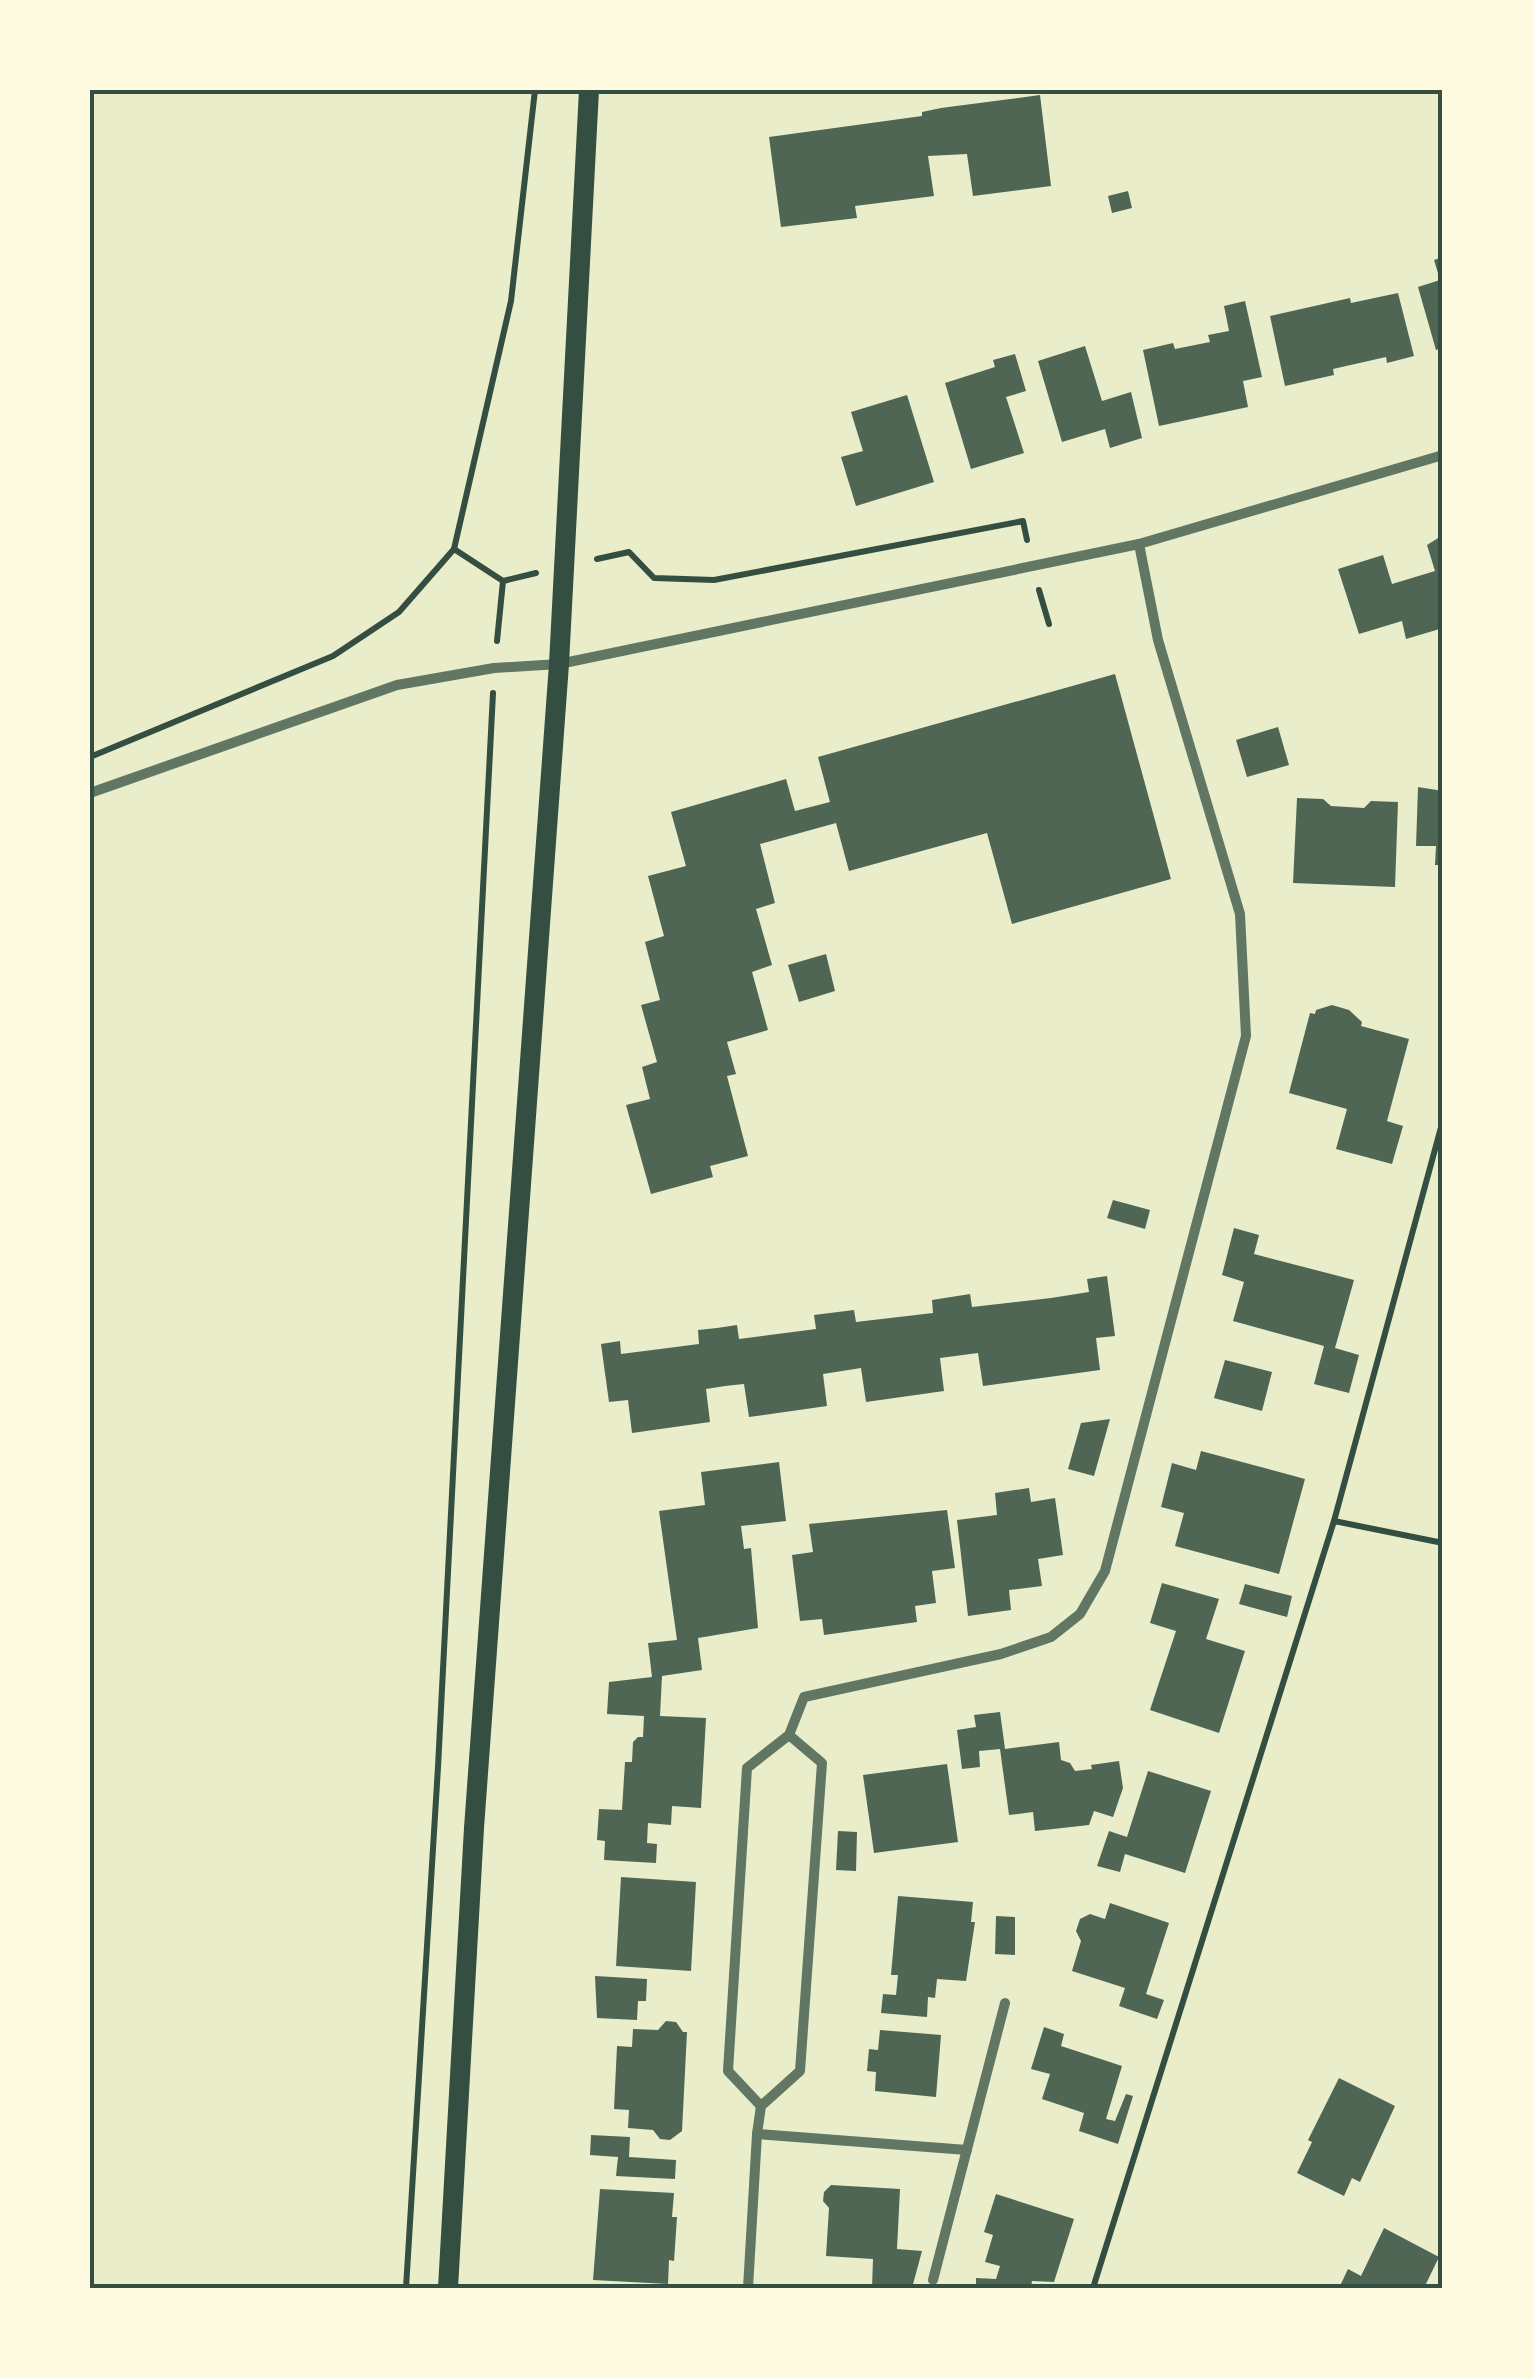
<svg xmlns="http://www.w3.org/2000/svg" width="1533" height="2378" viewBox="0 0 1533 2378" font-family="'Work Sans',sans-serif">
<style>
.building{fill:#4f6655}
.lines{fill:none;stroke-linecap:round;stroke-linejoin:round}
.path{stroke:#344e41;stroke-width:6}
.minor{stroke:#617663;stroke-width:10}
.secondary{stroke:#344e41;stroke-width:20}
.neatline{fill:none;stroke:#344e41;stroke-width:4}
</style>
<rect width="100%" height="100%" fill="#e9edc9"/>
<g class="building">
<polygon points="1040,95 1051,186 973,196 967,154 928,156 934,196 855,206 857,218 781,227 769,137 922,116 922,112 941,108"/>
<polygon points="1128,191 1132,208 1112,213 1108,196"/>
<polygon points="1443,257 1443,348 1436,350 1418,287 1440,280 1434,260"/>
<polygon points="1398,293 1414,356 1387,363 1386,357 1333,369 1334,375 1285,386 1270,316 1350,298 1351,303"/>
<polygon points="1245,301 1262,377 1243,381 1248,407 1159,426 1143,350 1173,343 1175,349 1210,342 1208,335 1229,331 1224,306"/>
<polygon points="1085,346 1102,401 1131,392 1142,438 1110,448 1105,429 1062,442 1038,361"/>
<polygon points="1015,354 1026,391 1006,397 1024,453 971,469 945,383 995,367 993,360"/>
<polygon points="907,395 934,482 856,506 841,457 863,451 851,412"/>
<polygon points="1443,535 1443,628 1406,639 1402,621 1359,634 1338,569 1383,555 1392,584 1435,571 1427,545"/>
<polygon points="1115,674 1171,879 1012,924 987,833 849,871 836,823 760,844 775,903 756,909 772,965 752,972 768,1030 727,1042 736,1074 727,1076 748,1156 710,1166 713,1177 651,1194 626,1105 650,1099 642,1067 657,1062 641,1005 660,1000 645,942 664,936 648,876 686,866 671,812 786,779 795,811 830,802 818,757"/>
<polygon points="1278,727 1289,765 1247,777 1236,740"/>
<polygon points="1418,787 1443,791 1443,865 1435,865 1436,846 1416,846"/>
<polygon points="1297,798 1323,799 1331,806 1364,808 1371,801 1398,802 1395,887 1293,883"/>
<polygon points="826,954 835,991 799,1002 788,965"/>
<polygon points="1332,1005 1349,1010 1362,1022 1361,1026 1409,1039 1387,1121 1403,1126 1392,1164 1336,1149 1347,1109 1289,1093 1310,1013 1315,1014 1316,1010"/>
<polygon points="1113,1200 1150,1210 1145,1229 1107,1218"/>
<polygon points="1234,1228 1259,1235 1254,1254 1354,1280 1335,1348 1359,1355 1349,1393 1314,1384 1324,1346 1233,1321 1244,1282 1222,1275"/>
<polygon points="1107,1276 1115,1336 1096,1338 1100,1370 983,1386 978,1353 940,1358 944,1391 866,1402 861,1368 823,1374 827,1406 749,1417 744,1384 725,1386 706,1389 710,1422 632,1433 628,1400 609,1402 601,1344 620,1341 621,1354 699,1344 698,1330 717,1328 737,1325 739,1339 816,1329 814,1315 854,1310 856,1322 933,1313 932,1300 970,1294 972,1307 1051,1298 1089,1292 1087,1279"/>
<polygon points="1225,1360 1272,1372 1262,1411 1214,1398"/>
<polygon points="1110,1419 1094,1476 1068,1469 1081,1423"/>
<polygon points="1201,1451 1305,1479 1279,1574 1175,1546 1184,1513 1161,1507 1172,1463 1196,1470"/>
<polygon points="779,1462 786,1521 741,1526 744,1549 751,1548 758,1628 698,1638 702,1670 662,1676 660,1716 706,1718 701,1808 672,1806 671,1825 648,1823 647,1843 657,1844 656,1863 604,1860 605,1841 597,1840 599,1809 622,1810 625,1762 632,1762 633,1742 638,1737 643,1737 644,1716 607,1714 609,1682 652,1677 648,1643 677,1640 659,1511 705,1505 701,1472"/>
<polygon points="1029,1488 1031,1502 1055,1498 1063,1555 1038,1559 1042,1586 1009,1590 1011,1610 968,1616 957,1520 997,1515 995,1493"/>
<polygon points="947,1510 955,1568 932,1571 936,1603 915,1606 917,1622 824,1635 822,1619 800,1621 792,1555 813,1552 809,1524"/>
<polygon points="1162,1583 1219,1599 1206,1639 1245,1651 1219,1733 1150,1710 1176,1631 1150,1623"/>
<polygon points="1245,1584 1292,1596 1287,1617 1239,1604"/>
<polygon points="1000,1712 1005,1749 1059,1742 1061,1760 1070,1763 1075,1771 1092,1769 1091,1765 1119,1761 1123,1788 1113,1817 1094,1811 1089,1825 1035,1831 1033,1812 1009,1815 1000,1749 979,1751 980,1767 962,1769 957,1730 976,1727 974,1715"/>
<polygon points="947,1764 958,1842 874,1853 863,1775"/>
<polygon points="1148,1771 1211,1791 1185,1873 1125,1854 1120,1872 1097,1866 1109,1831 1127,1837"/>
<polygon points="838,1831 857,1832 856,1871 836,1870"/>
<polygon points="621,1877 696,1882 691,1971 616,1966"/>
<polygon points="898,1896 973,1902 971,1922 975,1922 966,1981 937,1979 935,1998 928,1997 927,2017 881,2013 883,1994 896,1995 898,1975 891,1975"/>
<polygon points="1110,1903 1169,1923 1146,1994 1164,2000 1157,2019 1119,2006 1125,1988 1072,1971 1081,1941 1076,1931 1080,1919 1090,1914 1105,1919"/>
<polygon points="996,1916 1015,1917 1015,1955 995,1954"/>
<polygon points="595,1976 647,1979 646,2001 638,2001 637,2020 597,2018"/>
<polygon points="666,2021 676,2022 683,2032 687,2032 682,2131 670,2140 660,2139 653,2130 628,2128 629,2110 614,2109 617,2046 632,2047 633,2029 658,2030"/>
<polygon points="1044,2027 1064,2034 1061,2046 1122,2066 1106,2119 1115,2121 1126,2094 1133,2096 1118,2144 1079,2131 1084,2113 1042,2099 1050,2074 1031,2069"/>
<polygon points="880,2030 941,2035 936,2097 875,2091 876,2072 867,2071 869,2049 878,2050"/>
<polygon points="1339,2078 1395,2106 1360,2182 1352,2178 1344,2196 1297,2173 1312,2142 1308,2140"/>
<polygon points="591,2135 630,2137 629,2157 676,2160 675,2179 616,2176 618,2157 590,2155"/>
<polygon points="831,2185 900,2189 897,2249 922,2251 912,2288 872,2288 873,2259 826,2256 829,2208 823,2201 824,2192"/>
<polygon points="600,2189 674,2193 672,2217 677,2217 674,2261 669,2260 668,2284 593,2280"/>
<polygon points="996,2194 1074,2219 1054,2282 1032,2281 1031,2288 976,2288 976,2278 996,2279 1000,2266 985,2262 993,2235 984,2232"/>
<polygon points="1384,2228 1439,2257 1424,2288 1339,2288 1348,2269 1361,2276"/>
</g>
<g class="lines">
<g class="path">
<polyline points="454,549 503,581 497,641"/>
<polyline points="597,559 629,552 654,578 714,580 1023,521 1027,540"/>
<polyline points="503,581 536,573"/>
<polyline points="1039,590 1049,624"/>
<polyline points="90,757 333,656 399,612 454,549 511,301 535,90"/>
<polyline points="1334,1521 1443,1120"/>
<polyline points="406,2288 438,1767 493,693"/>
<polyline points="1093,2288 1334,1521 1443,1543"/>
</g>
<g class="minor">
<polyline points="90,793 397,685 494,668 559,664 1139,544 1443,455"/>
<polyline points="761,2106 728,2071 747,1768 789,1735 804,1697 1001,1654 1051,1637 1080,1614 1105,1571 1246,1036 1240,914 1158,640 1139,544"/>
<polyline points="757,2134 967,2150"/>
<polyline points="933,2280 1005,2003"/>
<polyline points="748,2288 757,2134 761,2106 800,2071 822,1763 789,1735"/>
</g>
<polyline class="secondary" points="448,2288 474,1828 559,664 589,90"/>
</g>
<rect width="1533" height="2378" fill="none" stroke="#fefae0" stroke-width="185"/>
<rect x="92" y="92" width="1348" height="2194" class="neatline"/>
</svg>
